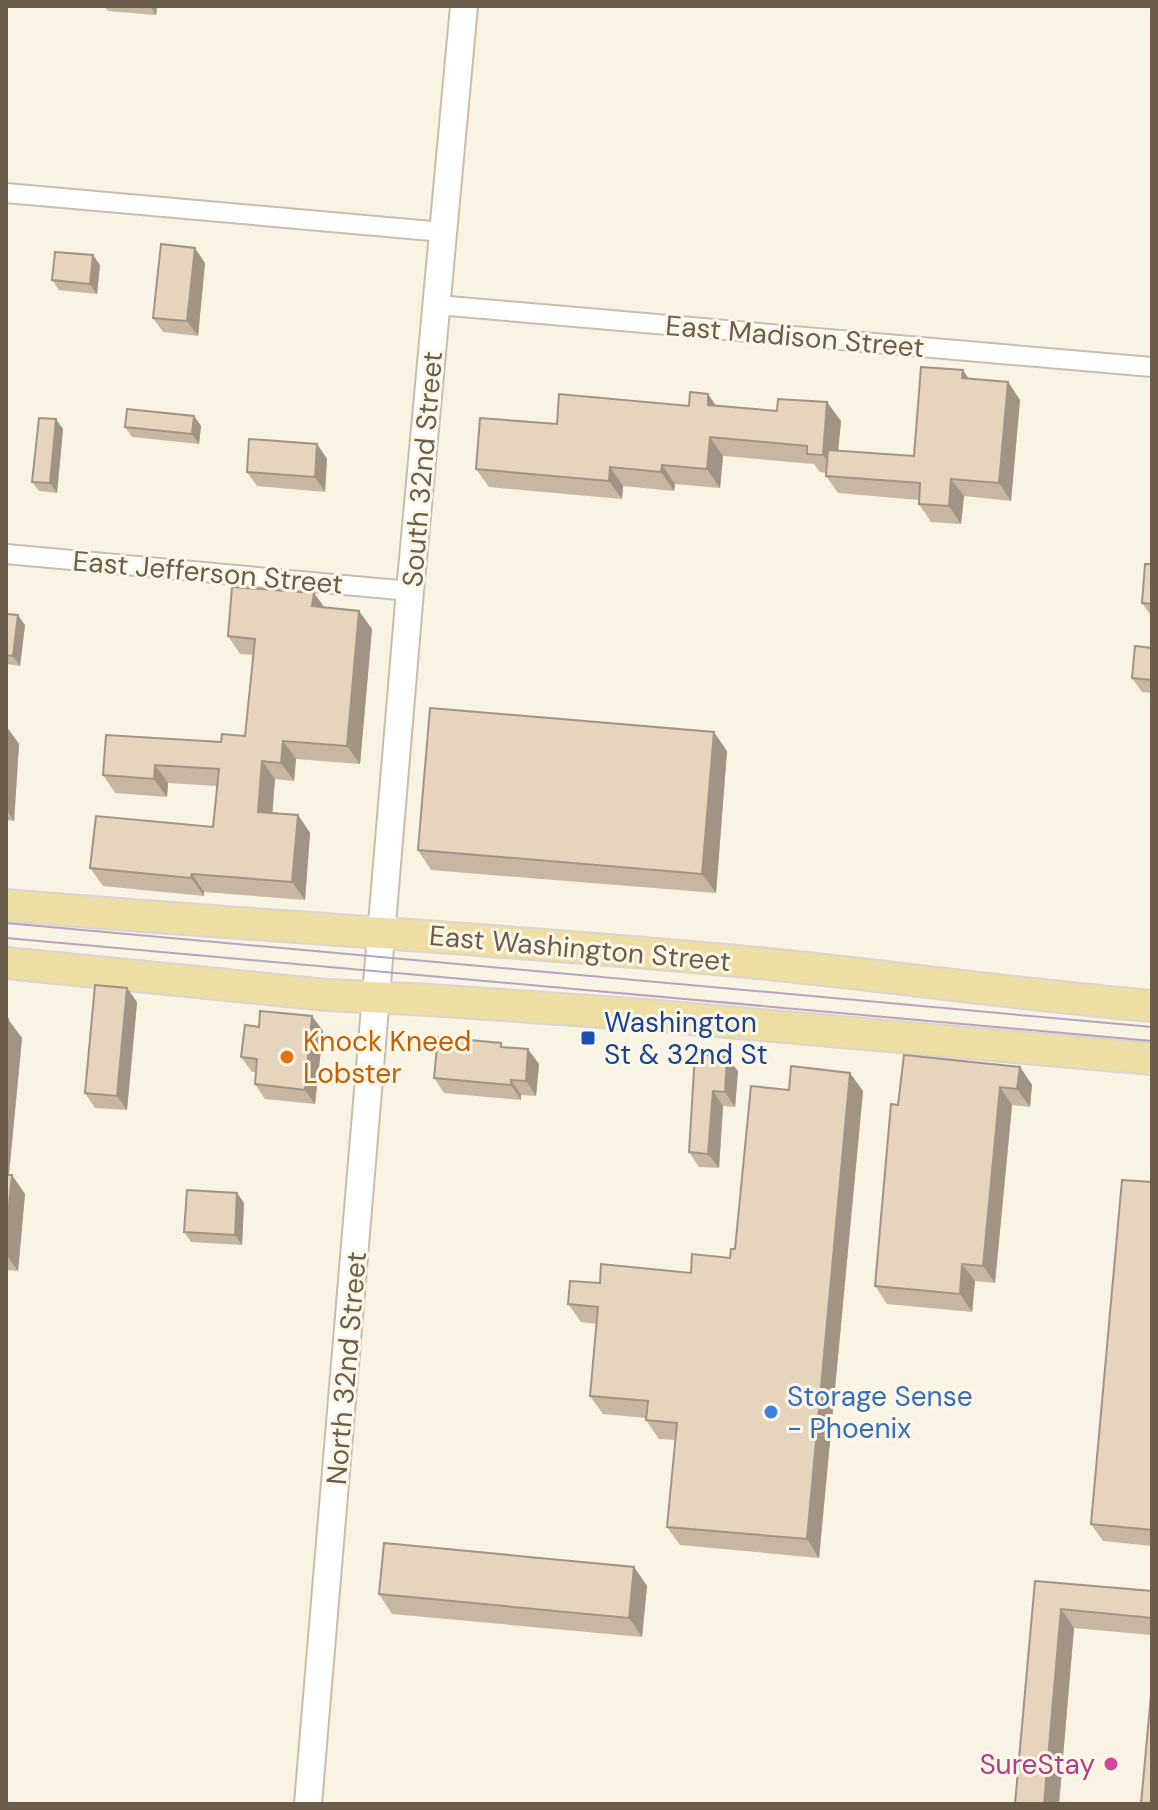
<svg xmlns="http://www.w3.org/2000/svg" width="1158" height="1810" viewBox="0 0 1158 1810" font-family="'DM Sans',sans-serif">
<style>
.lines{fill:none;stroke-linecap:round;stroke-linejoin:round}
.street-casing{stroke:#c9bead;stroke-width:22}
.secondary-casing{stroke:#c9bda9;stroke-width:30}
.primary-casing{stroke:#d9d5d0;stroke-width:34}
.street{stroke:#fff;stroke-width:18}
.secondary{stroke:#fff;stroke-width:26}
.primary{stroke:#eedea3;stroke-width:30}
.tram{stroke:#b6a3bf;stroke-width:2}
.wall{fill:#c6b6a2}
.shaded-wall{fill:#a19484}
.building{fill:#e6d4bc;stroke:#a19484;stroke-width:2}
.transit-dot{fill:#1a4fb4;stroke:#fcf7e7;stroke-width:3}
.food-dot{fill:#e8710a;stroke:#fcf7e7;stroke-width:3}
.shop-dot{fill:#3f7fe0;stroke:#fcf7e7;stroke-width:3}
.hotel-dot{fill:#d1479c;stroke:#fcf7e7;stroke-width:3}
.labels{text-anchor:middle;stroke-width:6;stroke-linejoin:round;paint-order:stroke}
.street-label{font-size:28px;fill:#6b5c4c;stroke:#fcf7e7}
.transit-label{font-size:28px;fill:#164399;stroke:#fcf7e7;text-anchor:start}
.food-label{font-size:28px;fill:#c56008;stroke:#fcf7e7;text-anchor:start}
.shop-label{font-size:28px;fill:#366cbe;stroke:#fcf7e7;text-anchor:start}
.hotel-label{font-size:28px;fill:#b23c85;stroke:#fcf7e7;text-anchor:end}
</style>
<rect width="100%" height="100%" fill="#f8f3e2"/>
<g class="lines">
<defs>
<g id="street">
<polyline points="6,193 443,232"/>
<polyline points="437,305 1152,367"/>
<polyline points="6,554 410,591"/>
</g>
<polyline id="secondary" points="308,1804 410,591 464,6"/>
<g id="primary">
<path d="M6,905C249,926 493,938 737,961C875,974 1013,994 1152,1006"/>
<polyline points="6,963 327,995 430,1000 647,1015 1152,1059"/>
</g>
</defs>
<use href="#street" class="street-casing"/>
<use href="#secondary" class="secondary-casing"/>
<use href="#primary" class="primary-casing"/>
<use href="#street" class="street"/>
<use href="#secondary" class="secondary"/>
<use href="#primary" class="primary"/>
<g class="tram">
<polyline points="6,923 1152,1027"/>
<polyline points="6,938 1152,1041"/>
</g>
</g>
<g class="wall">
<polygon points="104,6 157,6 156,15 108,11"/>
<polygon points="205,263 198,336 163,332 153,318"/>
<polygon points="100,265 97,294 59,290 52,280"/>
<polygon points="969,379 1008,382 1020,400 1011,501 964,496 961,524 931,522 919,504 919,500 838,493 826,476 826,473 820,472 814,464 723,456 720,488 675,484 674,491 623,486 622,499 489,487 476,469 557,424 689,406 716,405 841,421 838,450 914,456"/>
<polygon points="194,416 201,426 199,444 132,437 125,427"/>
<polygon points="63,429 57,493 39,491 32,482"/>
<polygon points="317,444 327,459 325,492 257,486 247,472"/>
<polygon points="1152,564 1152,613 1149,613 1142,603"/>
<polygon points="314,593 324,607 372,629 360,764 296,759 294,781 275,779 272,814 298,815 310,833 305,900 204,892 204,896 103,886 90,868 213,827 217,786 168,783 167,797 115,793 103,775 245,736 253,655 240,654 228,636"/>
<polygon points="6,614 25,625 20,666 6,664"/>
<polygon points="1152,648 1152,693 1142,692 1132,678"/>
<polygon points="6,726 19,744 14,821 6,820"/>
<polygon points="727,751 716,893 431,870 418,850"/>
<polygon points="137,1002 127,1110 95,1108 85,1093"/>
<polygon points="312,1016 323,1031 315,1104 265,1099 255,1084 256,1072 252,1072 241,1057 259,1027"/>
<polygon points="6,1019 22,1038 9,1175 25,1194 18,1271 6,1270"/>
<polygon points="695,1054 738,1071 735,1107 723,1106 719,1168 699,1167 689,1152"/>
<polygon points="539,1064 536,1096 521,1095 521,1100 444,1093 434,1078"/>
<polygon points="1020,1067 1032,1085 1030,1107 1012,1105 995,1283 975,1281 972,1312 887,1304 875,1286 898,1105"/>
<polygon points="789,1090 863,1091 819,1558 680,1545 667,1527 675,1440 659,1439 646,1420 646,1418 603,1414 590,1396 597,1324 581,1322 568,1304 600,1283 691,1273 730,1258 735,1249"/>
<polygon points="1152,1182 1152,1546 1103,1541 1091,1524"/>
<polygon points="237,1193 244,1203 242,1245 191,1242 184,1232"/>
<polygon points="634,1567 647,1586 642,1637 392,1614 379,1594"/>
<polygon points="1035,1581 1152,1591 1152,1635 1074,1628 1059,1804 1015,1804"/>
</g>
<g class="shaded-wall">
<polygon points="150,6 157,6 156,15"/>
<polygon points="195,248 205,263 198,336 187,321"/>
<polygon points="93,255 100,265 97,294 90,284"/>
<polygon points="963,370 975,388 962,378"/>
<polygon points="1008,382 1020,400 1011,501 999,483"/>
<polygon points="708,394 721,413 708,405"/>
<polygon points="827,402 841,421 836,474 823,455"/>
<polygon points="194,416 201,426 199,444 192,434"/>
<polygon points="56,419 63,429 57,493 50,483"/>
<polygon points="710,437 723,456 720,488 707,469"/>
<polygon points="317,444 327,459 325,492 315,477"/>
<polygon points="662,465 675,484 674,491 661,472"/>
<polygon points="610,467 623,486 622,499 609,481"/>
<polygon points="951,479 964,496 961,524 949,506"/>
<polygon points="314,593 327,611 312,606"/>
<polygon points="359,611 372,629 360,764 347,746"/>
<polygon points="18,615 25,625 20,666 13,656"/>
<polygon points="6,726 19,744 14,821 6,809"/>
<polygon points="714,732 727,751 716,893 702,874"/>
<polygon points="283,741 296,759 294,781 281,763"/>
<polygon points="262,761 275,779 271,830 258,812"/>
<polygon points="155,765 168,783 167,797 154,779"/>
<polygon points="298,815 310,833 305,900 292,882"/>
<polygon points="192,874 204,892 204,896 191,878"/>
<polygon points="127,988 137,1002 127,1110 117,1096"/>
<polygon points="312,1016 323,1031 315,1104 305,1090"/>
<polygon points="8,1019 22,1038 7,1193 6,1191 6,1045"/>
<polygon points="528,1049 539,1064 536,1096 526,1081"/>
<polygon points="727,1057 738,1071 735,1107 725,1092"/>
<polygon points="1020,1067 1032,1085 1030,1107 1017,1089"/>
<polygon points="850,1073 863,1091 819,1558 807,1539"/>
<polygon points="511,1080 521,1095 521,1100 511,1085"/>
<polygon points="1000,1087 1012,1105 995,1283 983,1266"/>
<polygon points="713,1091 723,1106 719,1168 708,1154"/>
<polygon points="12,1175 25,1194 18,1271 6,1254 6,1234"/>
<polygon points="237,1193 244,1203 242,1245 235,1235"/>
<polygon points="962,1264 975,1281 972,1312 960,1294"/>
<polygon points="634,1567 647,1586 642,1637 629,1618"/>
<polygon points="1061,1609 1074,1628 1059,1804 1044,1804"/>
</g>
<g class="building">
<polygon points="161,244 195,248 187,321 153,318"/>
<polygon points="55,252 93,255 90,284 52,280"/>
<polygon points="921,367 963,370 962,378 1008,382 999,483 951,479 949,506 919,504 920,483 826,476 828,450 914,456"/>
<polygon points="690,392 708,394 708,405 777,411 778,399 827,402 823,455 807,454 807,446 710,437 707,469 662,465 661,472 610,467 609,481 476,469 480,418 557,424 559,394 689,406"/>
<polygon points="127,409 194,416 192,434 125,427"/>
<polygon points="39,418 56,419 50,483 32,482"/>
<polygon points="249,439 317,444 315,477 247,472"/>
<polygon points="1145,564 1152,564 1152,604 1142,603"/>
<polygon points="232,587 314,593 312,606 359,611 347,746 283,741 281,763 262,761 258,812 298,815 292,882 192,874 191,878 90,868 96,816 213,827 219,769 155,765 154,779 103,775 106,735 221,742 222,734 245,736 255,639 228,636"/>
<polygon points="6,614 18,615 13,656 6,655"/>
<polygon points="1135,646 1152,648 1152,680 1132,678"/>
<polygon points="430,708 714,732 702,874 418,850"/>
<polygon points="95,985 127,988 117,1096 85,1093"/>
<polygon points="260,1011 312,1016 305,1090 255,1084 257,1059 241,1057 245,1025 259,1027"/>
<polygon points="6,1019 8,1019 6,1045"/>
<polygon points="438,1037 501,1043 501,1047 528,1049 526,1081 511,1080 511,1085 434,1078"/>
<polygon points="695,1054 727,1057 725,1092 713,1091 708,1154 689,1152"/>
<polygon points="904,1055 1020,1067 1017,1089 1000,1087 983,1266 962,1264 960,1294 875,1286 891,1104 898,1105"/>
<polygon points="791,1066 850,1073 807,1539 667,1527 677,1423 646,1420 648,1401 590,1396 598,1307 568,1304 570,1281 600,1283 601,1264 691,1273 692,1254 730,1258 731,1249 735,1249 751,1086 789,1090"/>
<polygon points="6,1175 12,1175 6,1234"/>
<polygon points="1122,1180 1152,1182 1152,1530 1091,1524"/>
<polygon points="187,1190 237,1193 235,1235 184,1232"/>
<polygon points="384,1543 634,1567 629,1618 379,1594"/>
<polygon points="1035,1581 1152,1591 1152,1618 1061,1609 1044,1804 1015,1804"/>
<polygon points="1152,1684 1152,1804 1141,1804"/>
</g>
<rect class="transit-dot" x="580" y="1030" width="16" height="16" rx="4"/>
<circle class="food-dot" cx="287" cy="1057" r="8"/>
<circle class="shop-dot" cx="771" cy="1412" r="8"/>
<circle class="hotel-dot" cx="1111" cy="1764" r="8"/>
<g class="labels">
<g class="street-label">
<text transform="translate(795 336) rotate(5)" y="10">East Madison Street</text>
<text transform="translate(422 469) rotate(-85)" y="10">South 32nd Street</text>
<text transform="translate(208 572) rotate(5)" y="10">East Jefferson Street</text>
<text transform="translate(580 948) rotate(5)" y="10">East Washington Street</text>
<text transform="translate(346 1368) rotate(-85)" y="10">North 32nd Street</text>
</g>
<g class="transit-label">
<text x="604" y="1032">Washington<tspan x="604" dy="32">St &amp; 32nd St</tspan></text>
</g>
<g class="food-label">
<text x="303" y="1051">Knock Kneed<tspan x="303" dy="32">Lobster</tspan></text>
</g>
<g class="shop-label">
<text x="787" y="1406">Storage Sense<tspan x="787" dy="32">- Phoenix</tspan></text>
</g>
<g class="hotel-label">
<text x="1095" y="1774">SureStay</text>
</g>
</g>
<rect width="1158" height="1810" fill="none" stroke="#6b5c4c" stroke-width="16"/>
</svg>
